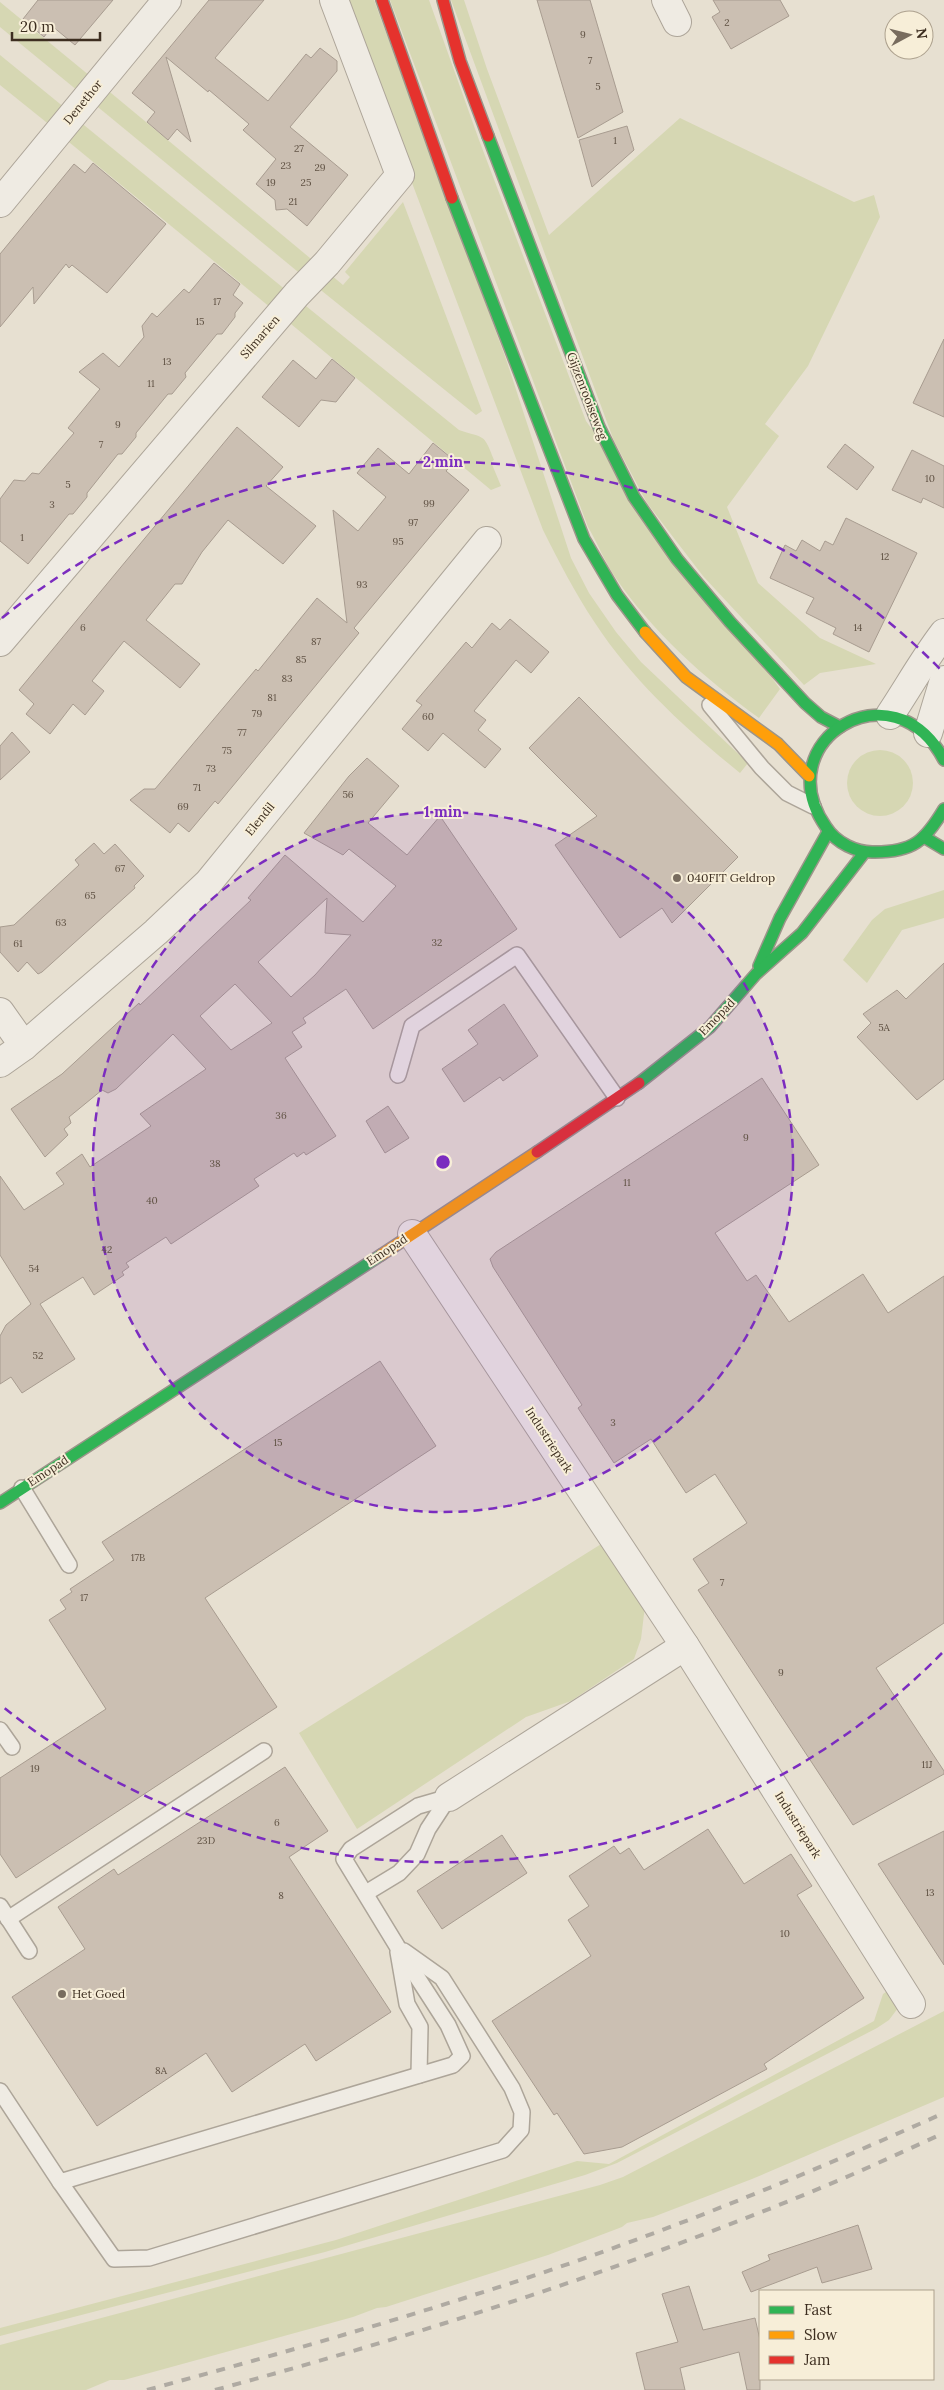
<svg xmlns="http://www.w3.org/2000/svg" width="944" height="2390" viewBox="0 0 944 2390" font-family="Lora,serif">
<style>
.green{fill:#d6d7b3}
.building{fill:#cbbfb2;stroke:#a89c90;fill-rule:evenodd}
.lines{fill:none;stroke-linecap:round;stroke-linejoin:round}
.lane-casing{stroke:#ada599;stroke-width:18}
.street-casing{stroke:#ada599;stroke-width:30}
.fast-casing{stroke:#9c958a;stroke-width:14}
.slow-casing{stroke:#9c958a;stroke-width:14}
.jam-casing{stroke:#9c958a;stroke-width:14}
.lane{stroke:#efebe3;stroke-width:15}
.street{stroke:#efebe3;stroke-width:28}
.fast{stroke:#30b455;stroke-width:11}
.slow{stroke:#ff9f0a;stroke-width:11}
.jam{stroke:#e5322d;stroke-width:11}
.rail{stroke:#afaaa2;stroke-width:4;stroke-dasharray:9 9;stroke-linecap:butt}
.ring{fill:none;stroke:#7b2cbf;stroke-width:2.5;stroke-dasharray:9 6}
.poi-dot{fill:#786c5e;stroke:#f7eed8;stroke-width:2}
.labels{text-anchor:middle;stroke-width:4;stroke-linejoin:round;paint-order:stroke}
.number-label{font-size:10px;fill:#605244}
.street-label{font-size:12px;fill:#3d2e20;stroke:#f7eed8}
.poi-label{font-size:12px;fill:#3d2e20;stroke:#f7eed8;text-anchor:start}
.centre{fill:#7b2cbf;stroke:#f7eed8;stroke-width:2.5}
.ring-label{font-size:15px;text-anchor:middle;font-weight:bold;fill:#7b2cbf;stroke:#f7eed8;stroke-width:4;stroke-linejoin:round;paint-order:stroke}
</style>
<rect width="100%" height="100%" fill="#e7e0d1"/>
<g class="green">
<path d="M343,0H374L506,359L571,558L589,593L616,632L641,662L748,763L740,773C686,729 633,681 595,623C575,593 559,562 543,530Z"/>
<path d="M390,0H429L479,140L586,421L780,689L759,718C704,678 652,632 613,574C604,560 597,542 588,527Z"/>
<polygon points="451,0 464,0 487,69 549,235 680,118 854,202 874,195 880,217 808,366 765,424 779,436 727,507 758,583 820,638 876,664 820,673 804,685 703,576 647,503 614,441"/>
<polygon points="0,2 90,76 78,91 0,27"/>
<polygon points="0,55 65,108 51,126 0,85"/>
<polygon points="105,88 316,263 303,276 93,103"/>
<polygon points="79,121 287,291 271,308 64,138"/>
<polygon points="403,202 482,411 476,415 317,287 331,275 343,285 350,277 345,272"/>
<path d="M301,302L459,430C485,439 483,432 494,460L491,462L501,486L491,490L285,319Z"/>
<circle cx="880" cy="783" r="33"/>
<polygon points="944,890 944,918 902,930 867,983 843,960 872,920 885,909"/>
<polygon points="606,1541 645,1606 641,1639 634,1659 571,1701 526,1717 357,1829 299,1733"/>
<polygon points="893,1987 898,2008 889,2020 877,2028 617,2163 585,2175 325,2252 0,2336 0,2328 336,2240 577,2161 609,2164 874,2021 883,1994"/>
<polygon points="944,2011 944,2097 752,2179 653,2217 627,2223 622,2227 548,2255 386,2307 377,2308 353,2317 124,2380 110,2380 86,2390 0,2390 0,2345 600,2185 623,2177"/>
</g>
<g class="building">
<polygon points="38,0 113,0 75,45 52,26 44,37 23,19"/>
<polygon points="209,0 264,0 215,58 268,101 306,54 311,58 320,48 337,61 337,71 290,127 348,175 307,226 287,209 276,210 275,200 256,184 276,159 243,130 249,124 209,90 208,92 166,57 191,142 177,129 168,140 147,122 155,112 132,93"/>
<polygon points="537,0 590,0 623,112 578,138"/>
<polygon points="713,0 780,0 789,16 731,49 712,17 720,12"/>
<polygon points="627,126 634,150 592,187 579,140"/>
<polygon points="93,163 166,224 107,293 72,265 69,268 66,264 34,304 33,287 0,327 0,254 74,164 85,173"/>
<polygon points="214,263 240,284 233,295 243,303 235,313 235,317 222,334 217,334 185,373 186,377 172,394 168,394 136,433 136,437 122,454 118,454 87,493 87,497 73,514 69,514 28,564 0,541 0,499 14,480 25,481 32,473 39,474 74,433 68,428 100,389 79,372 103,353 119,367 144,337 142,326 152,313 157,317 184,289 189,293"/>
<polygon points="944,339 944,417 913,403"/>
<polygon points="332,359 355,378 336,402 321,400 299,427 262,397 293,360 316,379"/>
<polygon points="237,427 283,467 266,486 316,526 283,564 228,520 202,552 182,584 175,584 146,620 200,664 180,688 124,641 92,681 104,691 85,715 73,704 50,734 26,714 34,704 19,690"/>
<polygon points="433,443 455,461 446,471 469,490 354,628 359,633 218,804 215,801 189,832 178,823 170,833 130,800 144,789 155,789 256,669 258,671 317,598 347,623 333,510 358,531 386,497 357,473 378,448 409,474"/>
<polygon points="845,444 874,467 857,490 827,467"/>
<polygon points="912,450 944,466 944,508 923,498 921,503 892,490"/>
<polygon points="846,518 917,553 869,652 833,634 836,628 806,613 814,598 770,578 785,545 796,551 802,540 820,551 825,541 833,545"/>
<polygon points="510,619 549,652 531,673 516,660 474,711 486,720 478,730 501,749 485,768 443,733 428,751 402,729 422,705 416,701 466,642 472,648 492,623 500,630"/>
<polygon points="579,697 738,857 672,923 662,908 620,938 555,845 597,816 529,748"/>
<polygon points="12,732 30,752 0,780 0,746"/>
<path d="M367,758L399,786L368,823L407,855L440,816L517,929L373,1029L346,989L303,1018L306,1023L292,1032L302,1047L285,1058L336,1136L306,1155L304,1152L297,1157L294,1153L254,1179L259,1186L171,1244L166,1237L126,1263L129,1267L122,1272L124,1275L94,1295L83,1277L40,1304L75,1359L22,1393L11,1377L0,1384V1336L6,1325L31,1304L0,1255V1176L24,1210L64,1184L56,1173L82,1154L90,1167L151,1126L140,1114L206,1069L173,1034L116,1089L108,1093L102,1090L69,1117L71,1123L64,1129L68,1135L45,1157L11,1109L62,1074L139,1003L140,1005L251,900L248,898L285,855L363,922L396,886L349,849L343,855L304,833L349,776ZM327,898L325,933L351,935L315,975L291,997L258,962ZM235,984L272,1023L231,1050L200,1016Z"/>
<polygon points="94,843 104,854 115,844 144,876 134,886 135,888 42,972 38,974 27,962 18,972 0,952 0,927 14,925 79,865 75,860"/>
<polygon points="944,963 944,1079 917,1100 857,1037 871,1023 863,1014 897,990 906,999"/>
<polygon points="504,1004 538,1056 503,1081 500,1077 464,1102 442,1069 478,1044 468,1030"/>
<polygon points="762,1078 819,1165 715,1233 747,1281 756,1275 789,1322 863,1274 888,1313 944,1276 944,1623 876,1668 944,1771 944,1774 853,1825 698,1590 709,1583 693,1559 747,1523 715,1474 686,1493 651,1439 614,1463 578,1408 582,1405 493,1267 490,1259 496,1252"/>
<polygon points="388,1106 409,1138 385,1153 366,1121"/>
<polygon points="380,1361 436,1446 205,1598 277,1707 16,1878 0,1854 0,1778 106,1709 49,1620 66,1609 60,1600 72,1592 70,1589 114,1560 102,1542"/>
<polygon points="285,1767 328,1831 289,1857 391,2012 316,2061 305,2044 232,2092 206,2053 97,2126 12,1997 85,1949 58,1907 114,1869 118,1875"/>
<polygon points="708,1829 744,1884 791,1854 812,1886 797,1895 864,1998 764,2064 767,2069 622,2147 584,2154 557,2113 554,2115 492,2021 591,1956 568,1920 589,1906 569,1876 614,1846 620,1854 629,1848 644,1870"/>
<polygon points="944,1831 944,1965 878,1864"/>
<polygon points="502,1835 527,1873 442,1929 417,1891"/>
<polygon points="858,2225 872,2269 822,2283 817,2267 751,2292 742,2272 770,2260 768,2255"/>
<polygon points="689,2286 703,2330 755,2318 760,2340 760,2390 747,2390 739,2352 680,2368 685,2390 645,2390 636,2353 678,2342 662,2294"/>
</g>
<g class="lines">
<defs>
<g id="lane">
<polyline points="710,705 762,768 787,793 813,806"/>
<polyline points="398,1075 412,1026 517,955 617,1098"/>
<polyline points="22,1488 69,1565"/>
<polyline points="0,1730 12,1747"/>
<polyline points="366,1893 399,1873 417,1854 428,1829 449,1797"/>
<polyline points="0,1906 29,1951"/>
<polyline points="8,1919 264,1751"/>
<polyline points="398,1952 407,2004 420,2027 419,2075"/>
<polyline points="0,2091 60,2182 453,2065 462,2056 448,2025 397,1946 344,1859 351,1849 418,1806 449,1797"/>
<polyline points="60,2182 114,2259 149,2258 503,2150 521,2130 522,2112 512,2088 442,1978 404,1951"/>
</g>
<g id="street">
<polyline points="666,0 677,22"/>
<polyline points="0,203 167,0"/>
<polyline points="0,642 297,294 327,263 400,175 334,0"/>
<path d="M890,715C908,688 924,659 944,633"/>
<polyline points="928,733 944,680"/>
<polyline points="0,1012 24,1046"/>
<polyline points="0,1063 24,1046 156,932 208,883 487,541"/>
<polyline points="412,1234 685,1646 911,2004"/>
<polyline points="449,1797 685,1646"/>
</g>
<g id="fast">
<polyline points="488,136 599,427 634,497 677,559 730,622 805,703 821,717 840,727"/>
<polyline points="452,198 584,539 617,595 645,632"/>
<path d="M944,760C893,663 766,741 826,827C836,843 857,853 875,852C913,852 925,841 944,809"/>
<polyline points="924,837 944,849"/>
<polyline points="759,966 780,918 828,832"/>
<polyline points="639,1083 710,1027 756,974 802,933 864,853"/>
<polyline points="0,1503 381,1255"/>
</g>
<g id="slow">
<polyline points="645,632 686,677 778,744 809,776"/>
<polyline points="381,1255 537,1152"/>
</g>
<g id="jam">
<polyline points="382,0 452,198"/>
<polyline points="443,0 460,61 488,136"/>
<polyline points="537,1152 639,1083"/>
</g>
</defs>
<use href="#lane" class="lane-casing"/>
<use href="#street" class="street-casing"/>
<use href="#fast" class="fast-casing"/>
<use href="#slow" class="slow-casing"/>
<use href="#jam" class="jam-casing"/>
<use href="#lane" class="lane"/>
<use href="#street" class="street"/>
<use href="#fast" class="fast"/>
<use href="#slow" class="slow"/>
<use href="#jam" class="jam"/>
<g class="rail">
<path d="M147,2390C257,2360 368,2329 477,2294C637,2244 792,2181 944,2113"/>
<path d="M215,2390C421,2334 626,2269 823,2187C864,2170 904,2151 944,2133"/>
</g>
</g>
<circle cx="443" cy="1162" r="350" fill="#7b2cbf" fill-opacity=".12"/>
<g class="ring">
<circle cx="443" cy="1162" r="350"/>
<path d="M942 1653A700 700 0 0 1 2 1706M2 618A700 700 0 0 1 942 671"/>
</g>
<g class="poi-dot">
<circle cx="677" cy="878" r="5"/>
<circle cx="62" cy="1994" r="5"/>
</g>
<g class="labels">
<g class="number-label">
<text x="727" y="26">2</text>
<text x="583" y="38">9</text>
<text x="590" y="64">7</text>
<text x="598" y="90">5</text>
<text x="615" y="144">1</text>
<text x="299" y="152">27</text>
<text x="286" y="169">23</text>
<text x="320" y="171">29</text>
<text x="271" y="186">19</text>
<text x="306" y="186">25</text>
<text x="293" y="205">21</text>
<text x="217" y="305">17</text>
<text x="200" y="325">15</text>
<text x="167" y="365">13</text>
<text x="151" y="387">11</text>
<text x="118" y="428">9</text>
<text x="101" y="448">7</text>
<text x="930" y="482">10</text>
<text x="68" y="488">5</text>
<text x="429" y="507">99</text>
<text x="52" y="508">3</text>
<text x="413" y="526">97</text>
<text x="22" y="541">1</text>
<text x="398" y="545">95</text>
<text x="885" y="560">12</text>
<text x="362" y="588">93</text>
<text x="83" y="631">6</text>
<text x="858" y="631">14</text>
<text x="316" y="645">87</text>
<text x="301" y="663">85</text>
<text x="287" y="682">83</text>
<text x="272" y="701">81</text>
<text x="257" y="717">79</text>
<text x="428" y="720">60</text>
<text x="242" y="736">77</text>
<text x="227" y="754">75</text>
<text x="211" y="772">73</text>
<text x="197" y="791">71</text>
<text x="348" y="798">56</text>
<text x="183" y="810">69</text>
<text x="120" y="872">67</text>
<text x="90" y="899">65</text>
<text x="61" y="926">63</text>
<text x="437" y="946">32</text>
<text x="18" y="947">61</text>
<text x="884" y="1031">5A</text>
<text x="281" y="1119">36</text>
<text x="746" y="1141">9</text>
<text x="215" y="1167">38</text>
<text x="627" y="1186">11</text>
<text x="152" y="1204">40</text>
<text x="107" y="1253">42</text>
<text x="34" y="1272">54</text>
<text x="38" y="1359">52</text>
<text x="613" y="1426">3</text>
<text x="278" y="1446">15</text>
<text x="138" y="1561">17B</text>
<text x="722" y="1586">7</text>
<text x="84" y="1601">17</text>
<text x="781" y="1676">9</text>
<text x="927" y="1768">11J</text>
<text x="35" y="1772">19</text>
<text x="277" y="1826">6</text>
<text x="206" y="1844">23D</text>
<text x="930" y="1896">13</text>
<text x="281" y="1899">8</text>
<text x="785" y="1937">10</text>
<text x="161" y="2074">8A</text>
</g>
<g class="street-label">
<text transform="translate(83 102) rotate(-51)" y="4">Denethor</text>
<text transform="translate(260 337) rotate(-49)" y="4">Silmarien</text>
<text transform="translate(587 396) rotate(69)" y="4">Gijzenrooiseweg</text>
<text transform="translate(260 819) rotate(-51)" y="4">Elendil</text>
<text transform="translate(717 1017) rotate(-46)" y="4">Emopad</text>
<text transform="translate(387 1250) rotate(-33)" y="4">Emopad</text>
<text transform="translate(549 1440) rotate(57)" y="4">Industriepark</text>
<text transform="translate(48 1471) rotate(-33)" y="4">Emopad</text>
<text transform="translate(798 1825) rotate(58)" y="4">Industriepark</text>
</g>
<g class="poi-label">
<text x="687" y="882">040FIT Geldrop</text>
<text x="72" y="1998">Het Goed</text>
</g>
</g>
<circle cx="443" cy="1162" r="8" class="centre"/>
<g class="ring-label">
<text x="443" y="467">2 min</text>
<text x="443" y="817">1 min</text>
</g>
<rect x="759" y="2290" width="175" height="90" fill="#f7eed8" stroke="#ada18e"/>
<rect x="769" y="2306" width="25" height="8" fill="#30b455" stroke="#ada18e"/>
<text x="804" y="2315" font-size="15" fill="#3d2e20">Fast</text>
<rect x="769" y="2331" width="25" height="8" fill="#ff9f0a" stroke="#ada18e"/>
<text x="804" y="2340" font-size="15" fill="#3d2e20">Slow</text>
<rect x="769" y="2356" width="25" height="8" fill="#e5322d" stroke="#ada18e"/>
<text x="804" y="2365" font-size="15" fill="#3d2e20">Jam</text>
<g transform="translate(909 35) rotate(83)"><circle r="24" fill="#f7eed8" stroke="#ada18e"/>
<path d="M0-4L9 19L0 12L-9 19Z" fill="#786c5e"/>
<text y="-8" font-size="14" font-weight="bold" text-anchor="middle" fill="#3d2e20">N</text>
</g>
<path d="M12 32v8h88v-8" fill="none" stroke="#3d2e20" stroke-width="2.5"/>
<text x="20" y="32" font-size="15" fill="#3d2e20" stroke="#f7eed8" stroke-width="4" paint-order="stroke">20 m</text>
</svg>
